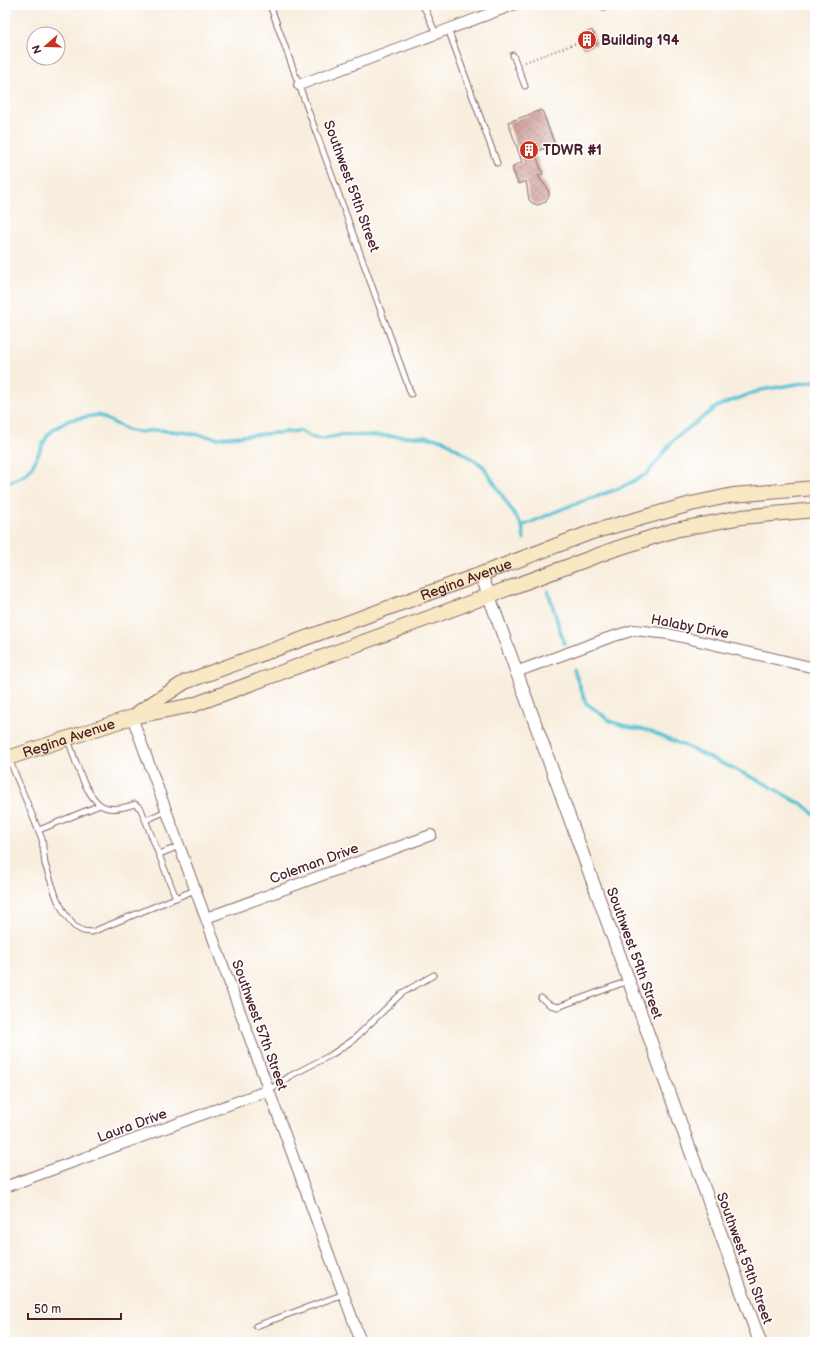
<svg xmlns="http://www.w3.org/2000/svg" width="820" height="1347" viewBox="0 0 820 1347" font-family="'Balsamiq Sans',sans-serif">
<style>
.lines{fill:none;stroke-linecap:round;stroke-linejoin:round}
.stream{stroke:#58c2d4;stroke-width:3.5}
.building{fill:url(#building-cross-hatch)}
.service-casing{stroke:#87676a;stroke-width:7}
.minor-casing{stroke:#87676a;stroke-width:12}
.tertiary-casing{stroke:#87676a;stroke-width:14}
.secondary-casing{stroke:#87676a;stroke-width:16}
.path{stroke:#87676a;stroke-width:2;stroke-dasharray:1 3;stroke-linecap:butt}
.service{stroke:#fff;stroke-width:5}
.minor{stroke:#fff;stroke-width:10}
.tertiary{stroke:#fff;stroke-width:12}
.secondary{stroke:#f8e8c3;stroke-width:14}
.labels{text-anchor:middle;stroke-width:3;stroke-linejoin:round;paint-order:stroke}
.poi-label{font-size:14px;font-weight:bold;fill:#4a1f2b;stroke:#fff;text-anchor:start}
.street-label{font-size:14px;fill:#4a1f2b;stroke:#fff}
</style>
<defs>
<pattern id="building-cross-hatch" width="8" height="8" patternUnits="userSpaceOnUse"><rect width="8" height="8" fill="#cc9590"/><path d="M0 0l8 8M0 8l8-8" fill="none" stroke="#a87976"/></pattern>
</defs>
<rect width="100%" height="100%" fill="#fff"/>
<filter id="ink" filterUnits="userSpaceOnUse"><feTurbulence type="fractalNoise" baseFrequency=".025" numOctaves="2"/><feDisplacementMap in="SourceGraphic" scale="8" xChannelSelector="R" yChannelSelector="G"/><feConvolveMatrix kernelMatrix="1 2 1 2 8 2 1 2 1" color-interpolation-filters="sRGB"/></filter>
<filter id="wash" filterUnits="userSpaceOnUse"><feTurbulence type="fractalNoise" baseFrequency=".012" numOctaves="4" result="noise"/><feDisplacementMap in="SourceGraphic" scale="16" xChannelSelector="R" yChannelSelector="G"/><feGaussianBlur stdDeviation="0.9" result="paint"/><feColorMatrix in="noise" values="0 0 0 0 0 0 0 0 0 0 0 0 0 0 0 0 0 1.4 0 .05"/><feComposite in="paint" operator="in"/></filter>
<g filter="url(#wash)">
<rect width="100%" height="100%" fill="#f8eede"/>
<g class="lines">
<g class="stream">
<polyline points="5,484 25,475 32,467 47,436 54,429 69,420 98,415 130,431 141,432 156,430 183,432 217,438 300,431 314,438 323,439 341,435 426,437 443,440 483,466 522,526 567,507 620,488 647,474 675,438 718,406 761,390 815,381"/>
<polyline points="522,526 524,539"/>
<polyline points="548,591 564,643"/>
<polyline points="574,670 586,703 612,722 632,728 647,730 687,747 766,784 797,802 801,803 815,815"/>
</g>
</g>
<g id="blocks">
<g class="building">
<polygon points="592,30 597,44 583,49 578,36"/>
<polygon points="542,110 555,145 535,152 543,175 538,176 548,189 549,193 549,196 545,202 538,205 532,203 529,200 526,181 518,184 512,168 514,168 513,166 522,162 508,122"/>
</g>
</g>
</g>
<g filter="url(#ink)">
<use href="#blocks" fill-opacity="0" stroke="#87676a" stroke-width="1"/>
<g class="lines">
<defs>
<g id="service">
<polyline points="270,5 411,394"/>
<polyline points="422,5 426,11 436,34"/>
<polyline points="603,5 604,7"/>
<polyline points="448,29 497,163"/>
<polyline points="513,55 525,86"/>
<path d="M68,739C75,759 83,790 99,804C109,812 124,808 135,804L141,809L176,898"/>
<polyline points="9,759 42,839 45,864 57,899 65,914 74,926 83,931 92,932 195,890"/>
<polyline points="146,820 166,811"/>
<polyline points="39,830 100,805"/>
<polyline points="160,854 179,846"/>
<polyline points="541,998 550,1005 558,1007 628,981"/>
<polyline points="269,1090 290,1076 331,1055 353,1040 402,993 434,975"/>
<polyline points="256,1326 344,1294"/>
</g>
<g id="minor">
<polyline points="299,85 513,5"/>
<polyline points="516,672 608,638 634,630 669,634 815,668"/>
<polyline points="132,717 361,1342"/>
<polyline points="206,918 431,835"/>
<polyline points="5,1187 269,1090"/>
</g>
<polyline id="tertiary" points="481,574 760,1342"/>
<g id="secondary">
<path id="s1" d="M139,712L185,682L481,574L592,532L691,504L733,495L815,488"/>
<path id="s2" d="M5,759L132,717L193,705L615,549L675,530L742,517L815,510"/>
</g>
</defs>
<use href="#service" class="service-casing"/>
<use href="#minor" class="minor-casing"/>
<use href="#tertiary" class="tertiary-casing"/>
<use href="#secondary" class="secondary-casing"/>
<polyline class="path" points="525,62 577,43"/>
<use href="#service" class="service"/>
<use href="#minor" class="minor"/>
<use href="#tertiary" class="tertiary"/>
<use href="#secondary" class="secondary"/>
</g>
</g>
<defs>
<symbol id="building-disc" viewBox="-11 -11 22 22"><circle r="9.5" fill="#c8321e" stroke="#fff"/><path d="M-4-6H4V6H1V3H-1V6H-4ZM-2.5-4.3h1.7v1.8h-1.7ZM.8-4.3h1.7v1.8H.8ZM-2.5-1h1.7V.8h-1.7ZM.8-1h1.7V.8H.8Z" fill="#fff"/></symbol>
</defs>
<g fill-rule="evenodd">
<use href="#building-disc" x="576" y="29" width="22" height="22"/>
<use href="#building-disc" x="518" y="139" width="22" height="22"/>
</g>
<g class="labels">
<g class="poi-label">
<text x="601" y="45">Building 194</text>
<text x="543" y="155">TDWR #1</text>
</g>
<g class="street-label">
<text transform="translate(352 186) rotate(70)" y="5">Southwest 59th Street</text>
<text dy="5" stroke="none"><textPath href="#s1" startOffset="354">Regina Avenue</textPath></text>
<text transform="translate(690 626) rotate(11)" y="5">Halaby Drive</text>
<text dy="5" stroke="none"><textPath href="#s2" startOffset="67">Regina Avenue</textPath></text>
<text transform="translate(314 863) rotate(-20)" y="5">Coleman Drive</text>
<text transform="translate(635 953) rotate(70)" y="5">Southwest 59th Street</text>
<text transform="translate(260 1025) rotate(70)" y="5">Southwest 57th Street</text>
<text transform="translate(132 1125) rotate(-20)" y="5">Laura Drive</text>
<text transform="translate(745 1258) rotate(70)" y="5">Southwest 59th Street</text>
</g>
</g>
<rect width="820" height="1347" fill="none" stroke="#fff" stroke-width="20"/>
<g transform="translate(46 46) rotate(250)"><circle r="19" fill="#ffffff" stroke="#b7a5aa"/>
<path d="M0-3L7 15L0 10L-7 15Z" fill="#c8321e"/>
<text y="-6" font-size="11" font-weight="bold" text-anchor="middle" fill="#4a1f2b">N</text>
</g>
<path d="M28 1313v6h93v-6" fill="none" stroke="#4a1f2b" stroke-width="2"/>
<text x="34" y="1313" font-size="12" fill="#4a1f2b" stroke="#ffffff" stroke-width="3" paint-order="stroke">50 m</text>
</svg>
